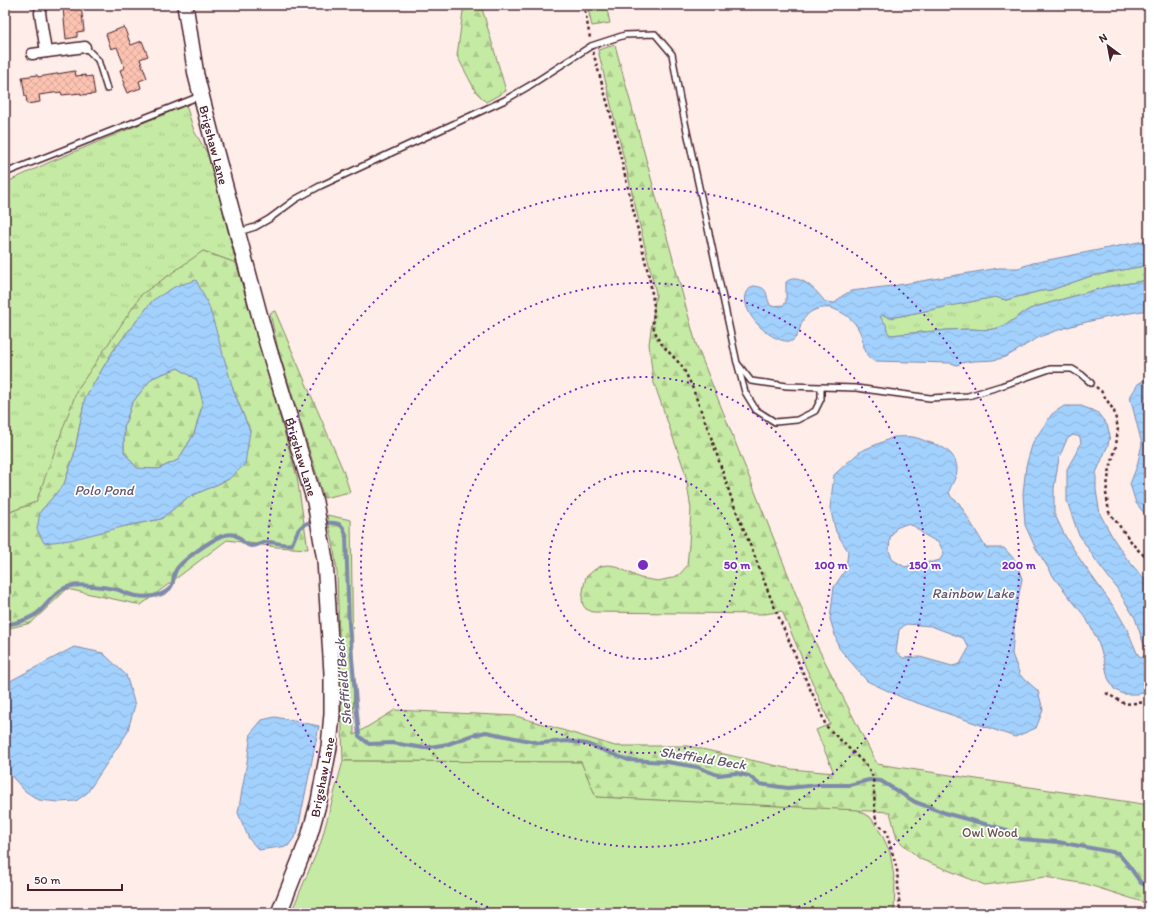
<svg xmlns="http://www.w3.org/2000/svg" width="1154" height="918" viewBox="0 0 1154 918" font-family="Itim,sans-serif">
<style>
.grass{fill:url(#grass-tufts);stroke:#888468}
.forest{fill:url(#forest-firs);stroke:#888468;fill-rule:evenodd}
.park{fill:#c5eaa4;stroke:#888468}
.water{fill:url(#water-waves);stroke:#7f8aaa;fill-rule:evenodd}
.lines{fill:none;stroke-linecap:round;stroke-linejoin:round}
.stream{stroke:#7f8aaa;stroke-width:4}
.building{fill:url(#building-cross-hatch);stroke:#4a1f2b}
.lane-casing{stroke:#4a1f2b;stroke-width:8}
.street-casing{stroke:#4a1f2b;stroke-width:13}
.secondary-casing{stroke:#4a1f2b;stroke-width:18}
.path{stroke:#4a1f2b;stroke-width:2.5;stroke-dasharray:3 3;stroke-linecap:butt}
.lane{stroke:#fff;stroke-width:5}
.street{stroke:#fff;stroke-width:10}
.secondary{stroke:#fff;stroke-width:15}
.ring{fill:none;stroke:#7b2cbf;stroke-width:2;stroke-dasharray:2 4}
.labels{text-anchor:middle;stroke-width:3.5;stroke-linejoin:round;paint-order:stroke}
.street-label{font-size:13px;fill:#4a1f2b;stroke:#fff}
.park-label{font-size:13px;fill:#695249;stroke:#fff}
.water-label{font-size:14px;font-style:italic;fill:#64546a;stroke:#fff}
.centre{fill:#7b2cbf;stroke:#fff;stroke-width:2}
.ring-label{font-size:12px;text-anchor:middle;font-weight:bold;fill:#7b2cbf;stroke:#fff;stroke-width:3.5;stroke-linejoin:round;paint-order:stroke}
</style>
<defs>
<pattern id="grass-tufts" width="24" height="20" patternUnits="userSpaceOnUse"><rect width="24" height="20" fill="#c5eaa4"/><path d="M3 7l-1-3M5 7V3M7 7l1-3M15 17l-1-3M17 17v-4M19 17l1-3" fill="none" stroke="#abc88d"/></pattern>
<pattern id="forest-firs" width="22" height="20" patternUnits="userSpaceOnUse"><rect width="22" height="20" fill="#c5eaa4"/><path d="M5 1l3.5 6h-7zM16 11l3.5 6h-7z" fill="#abc88d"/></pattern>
<pattern id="water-waves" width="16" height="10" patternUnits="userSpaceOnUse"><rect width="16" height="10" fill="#a2d1fe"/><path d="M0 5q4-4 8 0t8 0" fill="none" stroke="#8db3da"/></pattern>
<pattern id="building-cross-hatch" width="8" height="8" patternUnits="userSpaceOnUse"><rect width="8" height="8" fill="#fcc3b1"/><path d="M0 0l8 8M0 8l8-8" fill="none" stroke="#daa798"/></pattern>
</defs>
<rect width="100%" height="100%" fill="#feede8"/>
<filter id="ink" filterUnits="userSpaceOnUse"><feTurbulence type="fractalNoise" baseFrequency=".025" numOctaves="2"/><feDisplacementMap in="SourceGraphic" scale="8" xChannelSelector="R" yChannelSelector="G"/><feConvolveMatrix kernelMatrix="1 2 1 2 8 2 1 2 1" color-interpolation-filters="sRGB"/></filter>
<g filter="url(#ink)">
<g class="grass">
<polygon points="186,105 194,131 209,156 236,263 203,251 36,502 5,514 5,183 50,162"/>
<path d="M1149,265V280L1106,287L1035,307C1020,312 1012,324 998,328C987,331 978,329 967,329C941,330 915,333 890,335L887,331L885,324L880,317L883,315L890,318L995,297L1006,300L1040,291L1051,290L1091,276Z"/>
</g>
<g class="forest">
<polygon points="481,5 506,91 486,102 476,92 457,56 463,11"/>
<polygon points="587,5 606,5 610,23 592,26"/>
<polygon points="615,45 696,344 815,642 877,764 1149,805 1149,904 1086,884 1045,877 985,885 920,859 897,839 890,812 595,797 581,762 343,761 337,573 333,543 327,515 351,520 354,735 395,710 516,716 615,746 688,746 791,769 834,773 816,730 830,724 782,611 765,614 593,612 586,609 583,605 582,599 584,585 586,577 594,570 601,566 608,565 615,566 640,578 658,581 672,578 680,574 687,566 689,544 691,509 685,472 653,380 649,344 656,293 598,50"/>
<path d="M203,251L236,263L297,477L308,549L277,547L227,540L141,605L67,589L31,623L5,629V514L36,502L77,390L142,294ZM153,300L234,392L250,431L229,479L187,498L161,519L126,526L40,512L64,484L74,455L85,398L113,351Z"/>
<polygon points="275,311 343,470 350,492 324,498 278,349 270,313"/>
<polygon points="178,368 197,380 203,402 194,434 178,460 158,469 137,469 124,452 124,427 132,403 152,378"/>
</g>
<polygon class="park" points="343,761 581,762 596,797 858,810 871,818 882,835 890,852 895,883 894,913 291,913 321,842"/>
<g class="water">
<path d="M1149,240V265L1091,276L1051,290L1040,291L1006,300L995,297L890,318L883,315L880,317L886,324L887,331L890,335C915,333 941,330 967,329C978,329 987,331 998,328C1012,324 1020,312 1035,307L1106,287L1149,280V310C1115,315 1074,323 1042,336C1028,342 1016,353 1002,358C988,363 970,358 957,365L951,363L874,361C863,356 864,342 860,332C856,324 851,318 844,314C839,311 835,309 830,308C822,307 813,309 807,315C799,322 801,335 792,341C768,345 729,301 753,286C771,287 764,296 771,306L784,305L786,301V282C799,271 818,292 825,302L835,303L842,296L851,291L892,286L999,268H1018L1033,263Z"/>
<path d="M196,280L209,306L234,392L250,431L245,464L229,479L187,498L161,519L126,526L70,540L44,543L37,529L40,512L64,484L74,455L85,398L113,351L153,300L176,286ZM178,368L197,380L203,403L194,434L178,460L158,469L137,468L124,452V427L132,403L152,378Z"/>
<polygon points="1149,377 1149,519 1136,503 1130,484 1137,466 1142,444 1130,397 1138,384"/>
<path d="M1064,406H1081L1097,412L1107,425L1110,435L1108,445L1096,473V490L1100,514L1113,538L1127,559L1146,581L1149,588V692L1137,694H1123L1114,689L1108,678L1104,660L1097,639L1086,618L1055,579L1035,547L1025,525L1023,494L1026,466L1033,442L1052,414ZM1073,435L1080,437L1081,444L1067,469V501L1078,533L1097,562L1116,587L1135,618L1145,648V655L1141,658L1137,653L1127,629L1116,610L1081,561L1064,534L1054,513V488L1059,458L1067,439Z"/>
<path d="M894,437C900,437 907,436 913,437C918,438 923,440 928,442C942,446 956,452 957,469C957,478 951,484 949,492L951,497L959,503L986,548H1004L1016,561L1022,579L1015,615L1012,654L1020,675L1038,691L1043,710L1036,728L1015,737L903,698L867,681L839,648L830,619L834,587L846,569L848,551L836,532L830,508L834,475L847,463L861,451ZM906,524L914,526L923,534L939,543L944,553L940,560L933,562H922L905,567L893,560L889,551L890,538L896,528ZM906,624L931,626L963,638L969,648L960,664L952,666L920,657L903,658L896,652L899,630Z"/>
<polygon points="74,647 103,653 126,675 135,705 127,733 87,793 76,801 59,802 39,800 25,791 5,769 5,687 12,680"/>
<polygon points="275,717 319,726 297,834 288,846 259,850 249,839 238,813 248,756 251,733 262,720"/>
</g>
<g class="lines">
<g class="stream">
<path d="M328,523C339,522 344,525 346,536L349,625L358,725L359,736L369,744L392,743L424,748L448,744L473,735L486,732L540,743L567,741L587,744L628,760L667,762L697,767L718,775L736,773L749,776L759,784L788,788L818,785H849L869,780L881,781L915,802L948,814L1007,830L1020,839L1058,842L1118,853L1129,866L1141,883L1149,887"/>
<path d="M5,625C17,623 32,619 41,610C50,601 57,589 71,586C80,584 104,587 114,589C118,589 121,591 125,593C136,597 147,598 158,595C163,594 170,590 172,585C174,581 173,575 176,570C181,561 211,540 222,536C240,529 239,544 251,546C256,547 260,543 265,542C274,541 282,546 292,544C297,533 297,526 311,522"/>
</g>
</g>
<g class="building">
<polygon points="65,5 81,5 84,31 77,32 77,37 66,39 63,8 65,8"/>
<polygon points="124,27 131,45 142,41 148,56 140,59 147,78 139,81 141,88 127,93 123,84 125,84 120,70 125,68 117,47 111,49 106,34"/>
<polygon points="75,71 76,76 85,75 86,77 92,76 95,94 81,95 81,93 62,95 61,92 39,95 40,102 27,104 26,96 25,96 22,77 37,75 38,77"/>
</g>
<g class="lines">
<defs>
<g id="lane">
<polyline points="85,47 98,60 107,89"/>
<polyline points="5,173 200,96"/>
<polyline points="239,232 255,227 269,219 296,199 320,186 505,100 529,86 591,46 625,35 655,34 672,54 680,99 737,363 751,381 787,386 856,388 930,398 968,396 1001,386 1050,369 1072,369 1082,375 1091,383"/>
<polyline points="738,366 745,392 756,410 775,422 797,420 815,411 821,399 821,387"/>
</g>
<g id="street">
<polyline points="41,5 40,13 46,52"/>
<polyline points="32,54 85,47"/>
</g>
<g id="secondary">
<path id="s1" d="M185,5L196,75L210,130L267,343L315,502L325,560L332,673V714L329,747L319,801L309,837L279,913"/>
</g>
</defs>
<use href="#lane" class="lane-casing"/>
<use href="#street" class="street-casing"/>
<use href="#secondary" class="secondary-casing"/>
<g class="path">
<polyline points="584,5 590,38"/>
<polyline points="593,52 610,112 650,281 654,306 653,326 658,339 665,348 682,366 691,384 711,437 733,503 755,557 771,599 806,680 819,708 826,726 868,767 873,777 876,822 886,831 897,869 900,913"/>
<polyline points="1096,387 1101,391 1114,411 1118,428 1116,446 1109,473 1106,493 1109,512 1136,548 1149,560"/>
<polyline points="1106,693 1125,704 1146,702 1149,701"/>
</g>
<use href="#lane" class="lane"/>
<use href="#street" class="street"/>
<use href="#secondary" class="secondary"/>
</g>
</g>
<g class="ring">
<circle cx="643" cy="565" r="94"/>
<circle cx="643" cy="565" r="188"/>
<circle cx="643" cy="565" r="282"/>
<path d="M499 912A376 376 0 1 1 787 912"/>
</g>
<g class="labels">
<g class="street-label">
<text dy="5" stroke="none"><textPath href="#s1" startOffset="143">Brigshaw Lane</textPath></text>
<text dy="5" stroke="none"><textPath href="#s1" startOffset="467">Brigshaw Lane</textPath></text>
<text transform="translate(322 777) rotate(-79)" y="5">Brigshaw Lane</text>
</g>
<g class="park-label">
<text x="990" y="837">Owl Wood</text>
</g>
<g class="water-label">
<text x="104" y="495">Polo Pond</text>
<text x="973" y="598">Rainbow Lake</text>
<text transform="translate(343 682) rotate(-95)" y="5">Sheffield Beck</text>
<text transform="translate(703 758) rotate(9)" y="5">Sheffield Beck</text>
</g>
</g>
<circle cx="643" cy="565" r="6" class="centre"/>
<g class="ring-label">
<text x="737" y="569">50 m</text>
<text x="831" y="569">100 m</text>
<text x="925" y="569">150 m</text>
<text x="1019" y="569">200 m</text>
</g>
<rect width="1154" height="918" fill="none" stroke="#fff" stroke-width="20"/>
<rect x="10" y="10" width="1134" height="898" fill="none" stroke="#4a1f2b" stroke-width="1.5" filter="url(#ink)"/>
<g transform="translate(1108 46) rotate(328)" stroke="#ffffff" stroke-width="3" paint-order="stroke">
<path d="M0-3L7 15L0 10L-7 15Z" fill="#4a1f2b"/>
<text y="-6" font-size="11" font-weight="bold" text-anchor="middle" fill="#4a1f2b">N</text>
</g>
<path d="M28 884v6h94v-6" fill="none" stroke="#4a1f2b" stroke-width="2"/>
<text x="34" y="884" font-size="12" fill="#4a1f2b" stroke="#ffffff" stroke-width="3" paint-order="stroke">50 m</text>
</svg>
